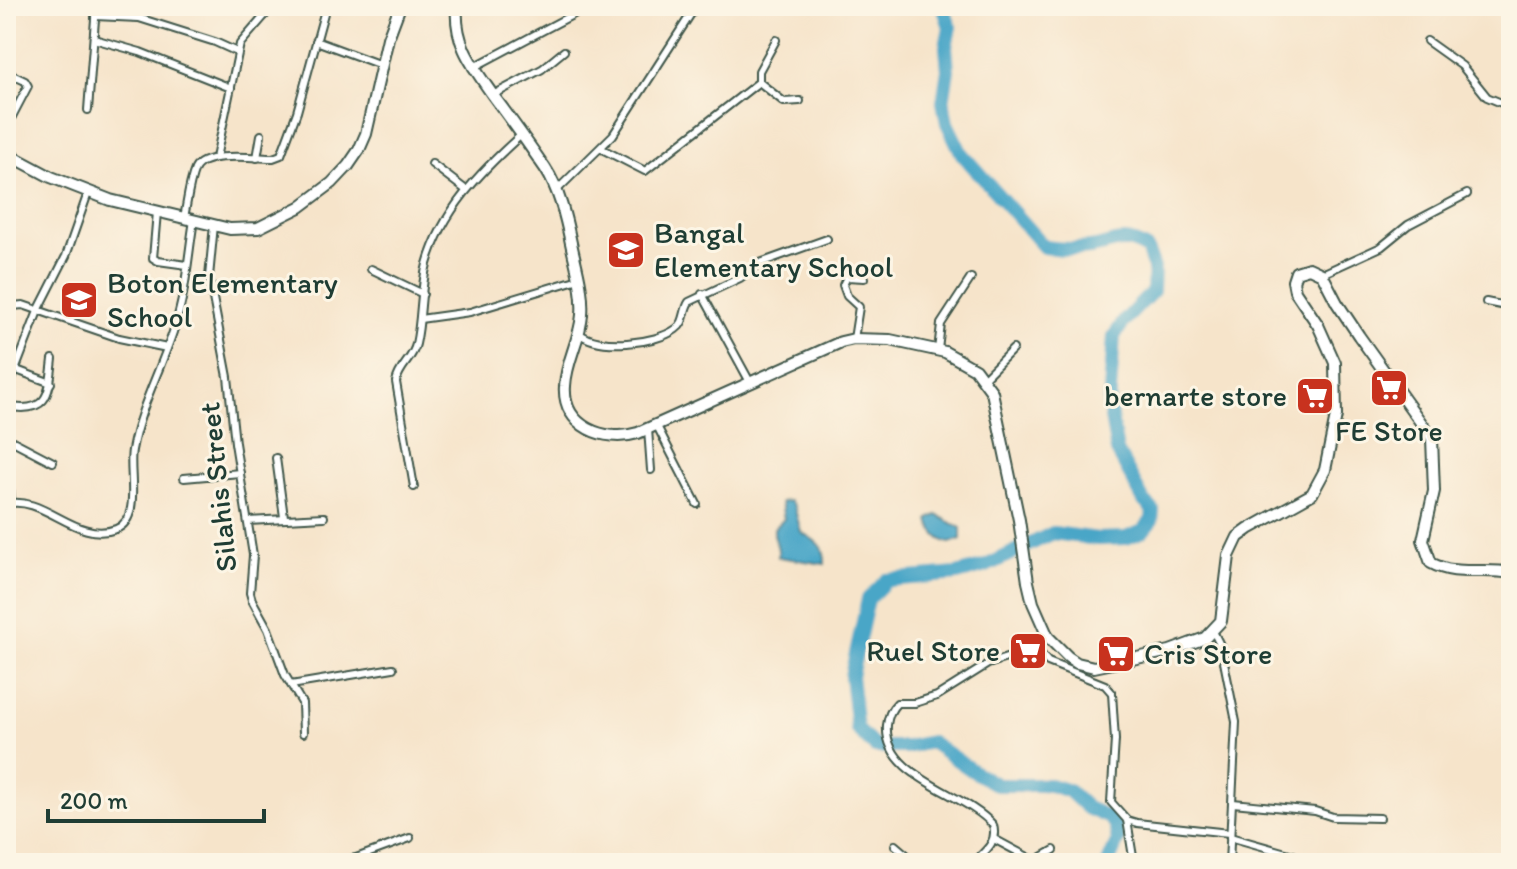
<svg xmlns="http://www.w3.org/2000/svg" width="1517" height="869" viewBox="0 0 1517 869" font-family="Itim,sans-serif">
<style>
.water{fill:#48a6c7;stroke:#34727e;stroke-width:2}
.lines{fill:none;stroke-linecap:round;stroke-linejoin:round}
.river{stroke:#48a6c7;stroke-width:14}
.minor-casing{stroke:#3f564a;stroke-width:10}
.trunk-casing{stroke:#3f564a;stroke-width:14}
.minor{stroke:#fff;stroke-width:6}
.trunk{stroke:#fff;stroke-width:10}
.labels{text-anchor:middle;stroke-width:6;stroke-linejoin:round;paint-order:stroke}
.poi-label{font-size:30px;fill:#1f3d34;stroke:#fcf5e5;text-anchor:start}
.street-label{font-size:30px;fill:#1f3d34;stroke:#fcf5e5}
</style>
<rect width="100%" height="100%" fill="#fcf5e5"/>
<filter id="ink" filterUnits="userSpaceOnUse"><feTurbulence type="fractalNoise" baseFrequency=".0125" numOctaves="2"/><feDisplacementMap in="SourceGraphic" scale="16" xChannelSelector="R" yChannelSelector="G"/><feConvolveMatrix kernelMatrix="1 2 1 2 8 2 1 2 1" color-interpolation-filters="sRGB"/></filter>
<filter id="wash" filterUnits="userSpaceOnUse"><feTurbulence type="fractalNoise" baseFrequency=".006" numOctaves="4" result="noise"/><feDisplacementMap in="SourceGraphic" scale="32" xChannelSelector="R" yChannelSelector="G"/><feGaussianBlur stdDeviation="1.8" result="paint"/><feColorMatrix in="noise" values="0 0 0 0 0 0 0 0 0 0 0 0 0 0 0 0 0 1.4 0 .05"/><feComposite in="paint" operator="in"/></filter>
<g filter="url(#wash)">
<rect width="100%" height="100%" fill="#f6e4ca"/>
<g class="water">
<path d="M790,501L794,506L801,532C814,540 826,545 825,564L778,557C780,546 773,540 774,529L784,519L781,502Z"/>
<path d="M937,515L961,528V539L950,543C939,541 931,531 929,519Z"/>
</g>
<g class="lines">
<path class="river" d="M943,6L950,27L946,47L948,70L943,102L947,123L962,154L1044,247C1059,249 1075,250 1090,248C1116,244 1121,234 1147,249L1154,268L1153,291L1125,320L1114,336L1109,406L1117,451L1144,501L1153,510L1152,520L1143,531L1126,538L1098,539L1053,533L986,566L957,574L887,580L868,599L851,676L857,729L875,747H906L931,742L973,771L997,785H1050L1069,791L1087,808L1110,818L1115,825L1118,840L1108,863"/>
</g>
</g>
<g filter="url(#ink)">
<g class="lines">
<defs>
<g id="minor">
<polyline points="95,16 139,18 215,42 237,52"/>
<polyline points="6,29 9,25 7,12"/>
<polyline points="94,39 140,52 231,88"/>
<polyline points="316,41 381,65"/>
<polyline points="1427,41 1462,66 1487,97 1511,107"/>
<polyline points="472,68 574,14 583,6"/>
<polyline points="6,72 25,81 28,86 6,128"/>
<polyline points="759,82 784,102 800,101"/>
<polyline points="493,95 542,69 564,51"/>
<polyline points="88,110 96,6"/>
<polyline points="602,149 645,171 759,82 759,71 776,40"/>
<polyline points="216,158 240,44 273,6"/>
<polyline points="257,158 261,135"/>
<polyline points="432,164 466,190"/>
<polyline points="6,187 16,159"/>
<polyline points="556,191 613,135 696,6"/>
<polyline points="157,212 153,258 158,261 187,265"/>
<path d="M184,218C187,203 189,183 195,169C204,151 256,158 273,158L281,155L297,112L326,6"/>
<polyline points="214,225 209,277 228,377 235,443 253,555 250,593 252,600 268,629 285,675 302,703 303,733"/>
<polyline points="371,269 423,294"/>
<polyline points="1322,274 1381,247 1408,225 1467,194"/>
<polyline points="702,294 750,382"/>
<polyline points="1486,302 1511,307"/>
<polyline points="6,310 13,306 23,305 119,338 167,348"/>
<polyline points="420,319 470,312 579,279"/>
<path d="M579,333C598,350 656,344 676,329C686,322 683,311 689,302L740,278L760,263L827,239"/>
<polyline points="854,339 859,307 847,296 843,285 847,277 864,278"/>
<polyline points="938,350 941,324 971,278"/>
<polyline points="14,369 51,383"/>
<polyline points="984,378 1013,349"/>
<polyline points="6,394 38,311 66,256 88,193"/>
<path d="M6,406C49,415 49,394 53,359"/>
<polyline points="657,426 697,504"/>
<polyline points="648,429 651,470"/>
<polyline points="6,433 11,502"/>
<polyline points="7,438 53,462"/>
<polyline points="276,458 284,517"/>
<polyline points="184,478 240,473"/>
<path d="M414,487L396,382C399,366 413,359 416,344C422,318 420,290 427,264C442,211 481,171 520,136"/>
<path d="M6,504C44,494 76,544 116,529C142,519 128,472 132,450C140,407 161,369 174,329C186,294 188,256 194,220"/>
<polyline points="248,521 324,517"/>
<polyline points="1213,631 1221,647 1236,722 1229,863"/>
<polyline points="1035,647 1048,662 1105,685 1112,693 1115,740 1111,802 1127,820 1137,823 1229,833"/>
<polyline points="291,685 393,668"/>
<polyline points="1233,803 1315,811 1333,817 1380,818"/>
<polyline points="1127,820 1134,863"/>
<polyline points="1230,837 1321,863"/>
<polyline points="994,839 1035,861 1054,850"/>
<polyline points="895,845 916,863"/>
<polyline points="330,863 356,858 410,838"/>
<path d="M973,863C985,851 998,843 993,825C965,792 883,778 887,725C888,716 891,709 897,703H915L937,696L988,664L1028,651L1048,637"/>
</g>
<g id="trunk">
<path d="M457,6C454,43 472,65 492,94C510,118 528,143 545,168C559,189 566,219 571,243C576,266 584,291 582,315C580,340 566,361 565,386C562,427 605,443 638,433L841,342L854,339L890,340L945,352L975,369L992,392L1019,520L1028,582L1033,603L1048,637L1068,657L1077,663L1094,667L1170,651L1205,638L1221,621L1229,556L1238,537L1249,529L1312,494L1325,470L1336,416L1335,363L1318,325L1295,291L1293,281L1296,272L1309,268L1322,274L1337,303L1359,336L1432,438L1434,491L1423,540L1431,563C1456,577 1484,567 1511,573"/>
<polyline points="6,153 51,177 110,200 230,229 258,228 300,207 332,183 348,166 359,150 366,134 388,38 400,6"/>
</g>
</defs>
<use href="#minor" class="minor-casing"/>
<use href="#trunk" class="trunk-casing"/>
<use href="#minor" class="minor"/>
<use href="#trunk" class="trunk"/>
</g>
</g>
<defs>
<symbol id="school-square" viewBox="-11 -11 22 22"><rect x="-9" y="-9" width="18" height="18" rx="4" fill="#c8321e" stroke="#fcf5e5"/><path d="M0-5L7-2L0 1L-7-2ZM-4 1L0 2.5L4 1V4Q0 6-4 4Z" fill="#fff"/></symbol>
<symbol id="supermarket-square" viewBox="-11 -11 22 22"><rect x="-9" y="-9" width="18" height="18" rx="4" fill="#c8321e" stroke="#fcf5e5"/><path d="M-6-5.5h2.5l.6 2H6L4.5 2H-2.5L-4.4-4H-6ZM-1.5 3.2a1.3 1.3 0 1 0 .1 0ZM3 3.2a1.3 1.3 0 1 0 .1 0Z" fill="#fff"/></symbol>
</defs>
<g fill-rule="evenodd">
<use href="#school-square" x="604" y="228" width="44" height="44"/>
<use href="#school-square" x="57" y="278" width="44" height="44"/>
<use href="#supermarket-square" x="1367" y="366" width="44" height="44"/>
<use href="#supermarket-square" x="1293" y="374" width="44" height="44"/>
<use href="#supermarket-square" x="1006" y="629" width="44" height="44"/>
<use href="#supermarket-square" x="1094" y="632" width="44" height="44"/>
</g>
<g class="labels">
<g class="poi-label">
<text x="654" y="243">Bangal<tspan x="654" dy="34">Elementary School</tspan></text>
<text x="107" y="293">Boton Elementary<tspan x="107" dy="34">School</tspan></text>
<text x="1287" y="406" text-anchor="end">bernarte store</text>
<text x="1389" y="441" text-anchor="middle">FE Store</text>
<text x="1000" y="661" text-anchor="end">Ruel Store</text>
<text x="1144" y="664">Cris Store</text>
</g>
<g class="street-label">
<text transform="translate(218 487) rotate(-96)" y="10">Silahis Street</text>
</g>
</g>
<rect width="1517" height="869" fill="none" stroke="#fcf5e5" stroke-width="32"/>
<path d="M48 809v12h216v-12" fill="none" stroke="#1f3d34" stroke-width="4"/>
<text x="60" y="809" font-size="24" fill="#1f3d34" stroke="#fcf5e5" stroke-width="6" paint-order="stroke">200 m</text>
</svg>
